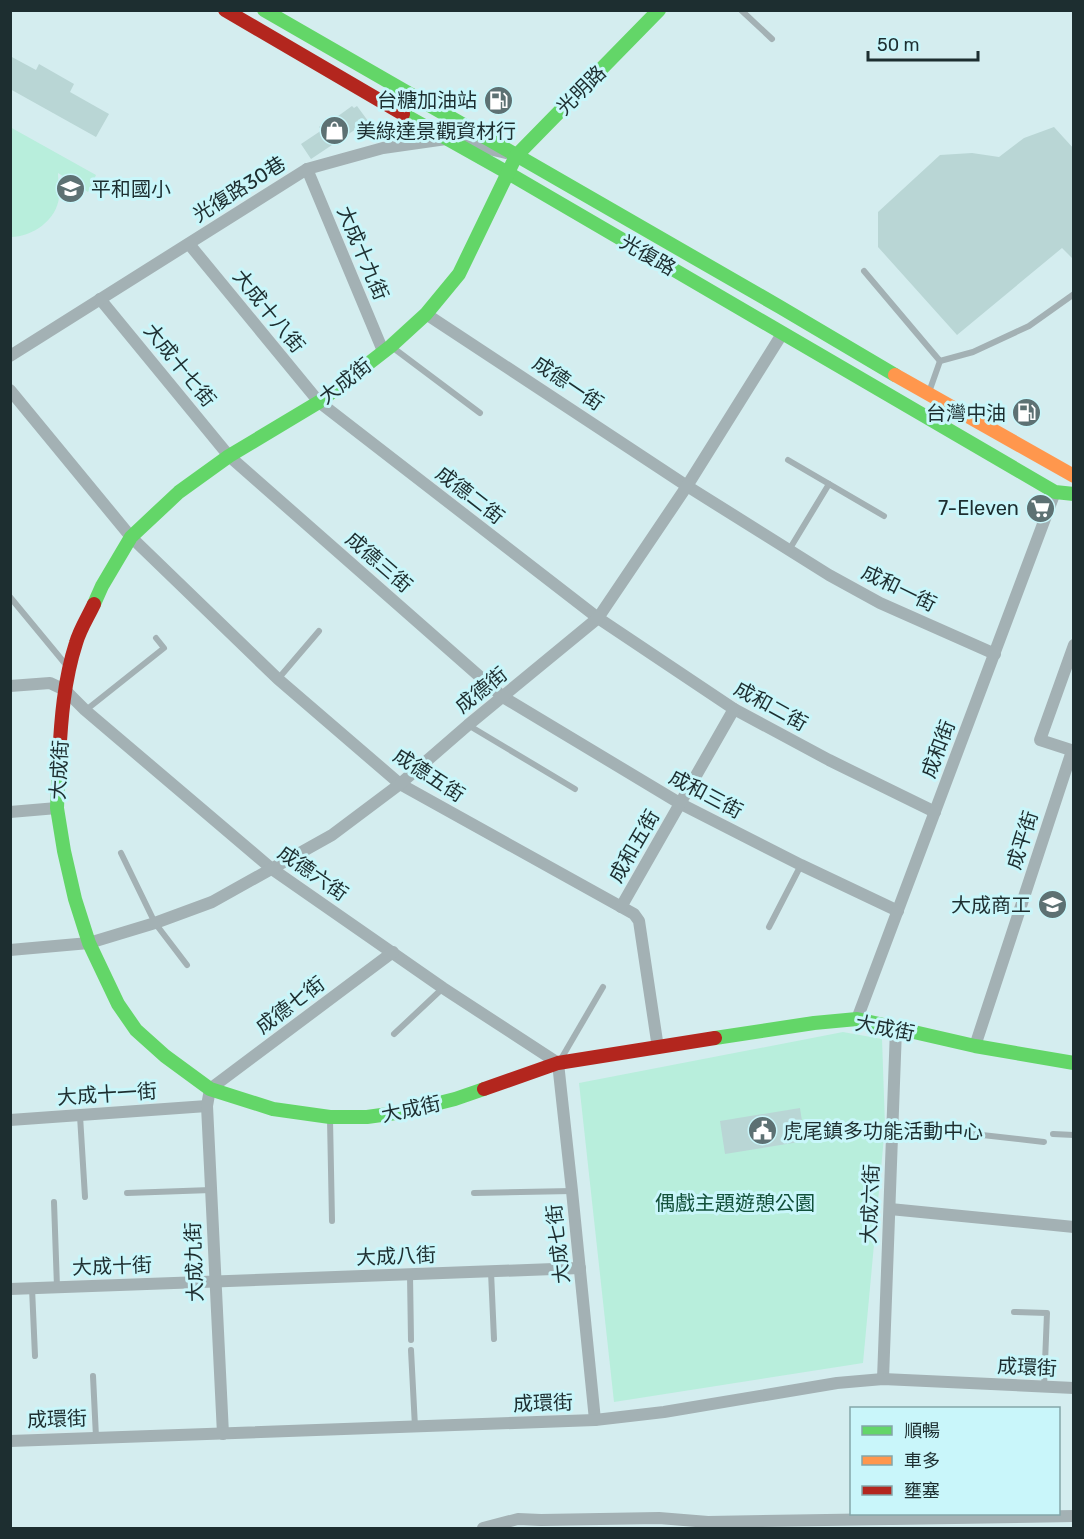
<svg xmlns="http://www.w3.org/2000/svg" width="1084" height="1539" viewBox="0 0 1084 1539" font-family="Rubik,'Noto Sans TC',sans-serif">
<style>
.green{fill:#b8eedc}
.building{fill:#b9d6d5}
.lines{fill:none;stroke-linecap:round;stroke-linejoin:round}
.lane{stroke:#a3b1b4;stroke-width:6}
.street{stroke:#a3b1b4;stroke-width:12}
.fast{stroke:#63d668;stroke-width:14}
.slow{stroke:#ff974d;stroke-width:14}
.jam{stroke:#b3261e;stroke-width:14}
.labels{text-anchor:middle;stroke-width:6;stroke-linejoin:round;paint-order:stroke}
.street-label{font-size:20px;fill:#1d2e30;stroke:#c9f6fa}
.poi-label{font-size:20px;fill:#1d2e30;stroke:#c9f6fa;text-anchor:end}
.park-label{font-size:20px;fill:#114f39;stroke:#c9f6fa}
</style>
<rect width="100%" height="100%" fill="#d4edef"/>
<g class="green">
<path d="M10,127L96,175L88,192L58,173C58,181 60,190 59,197C57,220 32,237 11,237Z"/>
<polygon points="843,1032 882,1039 885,1126 863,1363 614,1402 579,1083"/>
</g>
<g class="building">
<polygon points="10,56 36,70 39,64 74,84 70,92 109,114 96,137 10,89"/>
<polygon points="352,106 354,108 357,106 368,121 311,159 301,144 322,130 319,127 331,117 334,119"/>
<polygon points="1054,127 1074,149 1074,260 1062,248 957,335 878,247 878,212 940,155 972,153 999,157 1024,138"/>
<polygon points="800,1108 805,1141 725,1154 720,1121"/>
</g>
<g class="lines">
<g class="lane">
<polyline points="741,10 772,39"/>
<polyline points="864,271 940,361 973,352 1029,326 1074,294"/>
<polyline points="392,347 480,413"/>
<polyline points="928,395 940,361"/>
<polyline points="788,460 884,516"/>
<polyline points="789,550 829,484"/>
<polyline points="10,597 67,666"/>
<polyline points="278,679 319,631"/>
<polyline points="86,710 164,648 156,638"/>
<polyline points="468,725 575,789"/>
<polyline points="121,853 155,923 187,965"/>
<polyline points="769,927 801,865"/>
<polyline points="394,1034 443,988"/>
<polyline points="561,1059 603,987"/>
<polyline points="80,1116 85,1197"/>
<polyline points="330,1119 332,1221"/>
<polyline points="893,1125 1044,1142"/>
<polyline points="1053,1134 1074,1135"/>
<polyline points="127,1193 211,1190"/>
<polyline points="474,1193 572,1191"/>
<polyline points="54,1202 57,1287"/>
<polyline points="491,1272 494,1339"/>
<polyline points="410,1275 411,1340"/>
<polyline points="32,1288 35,1356"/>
<polyline points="1014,1312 1047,1313 1044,1387"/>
<polyline points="411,1350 415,1427"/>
<polyline points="93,1376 96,1437"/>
</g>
<g class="street">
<polyline points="307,169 383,351"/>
<polyline points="189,244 319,402 598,618 734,709 829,760 935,812"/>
<polyline points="100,299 229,456 503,697 681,804 801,865 898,911"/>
<polyline points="426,314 687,486 829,575 880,603 995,654"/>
<polyline points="10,356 307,169 383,148 446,139 506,153"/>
<polyline points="10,390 131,537 278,679 400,784 634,914 639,921 658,1048"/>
<polyline points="1074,645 1040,740 1074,751"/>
<polyline points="10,686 50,683 65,690 85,710 272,869 443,988 558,1063 572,1191 595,1420"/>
<polyline points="10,812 57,808"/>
<polyline points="621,907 734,709"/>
<polyline points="10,950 89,943 155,923 212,902 332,835 400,784 468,725 598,618 687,486 782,334"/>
<polyline points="857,1019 1055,492"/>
<polyline points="975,1046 1072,751"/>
<polyline points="10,1120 207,1106"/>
<polyline points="890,1209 1074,1227"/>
<polyline points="10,1289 580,1268"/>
<polyline points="883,1379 896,1029"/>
<polyline points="223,1434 207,1106 210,1089 393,952"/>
<polyline points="10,1441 595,1420 664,1412 837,1383 883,1379 1074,1388"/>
<polyline points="483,1528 518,1519 541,1520 659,1518 708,1522 1074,1516"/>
</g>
<g class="fast">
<polyline points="264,10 780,307 895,375"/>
<polyline points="403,114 508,173 1055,492 1074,494"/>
<polyline points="94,604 102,586 131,537 179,492 229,456 319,402 391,346 426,314 459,274 516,156 659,10"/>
<polyline points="59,758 57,808 64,851 75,899 89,943 118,1004 136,1030 165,1056 210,1089 273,1109 330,1117 367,1117 403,1112 455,1099 484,1089"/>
<polyline points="715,1038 814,1023 857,1019 975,1046 1074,1063"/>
</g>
<polyline class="slow" points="895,375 1074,476"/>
<g class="jam">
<polyline points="225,10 403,114"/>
<path d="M59,758C61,720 64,680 76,643C80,629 88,617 94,604"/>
<polyline points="484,1089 558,1063 715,1038"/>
</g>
</g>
<defs>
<symbol id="fuel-disc" viewBox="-11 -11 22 22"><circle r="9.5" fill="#5d7173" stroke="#c9f6fa"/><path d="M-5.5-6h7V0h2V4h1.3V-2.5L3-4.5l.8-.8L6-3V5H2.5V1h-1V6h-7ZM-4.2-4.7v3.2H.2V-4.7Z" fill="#fff"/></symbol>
<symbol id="shop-disc" viewBox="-11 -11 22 22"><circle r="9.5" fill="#5d7173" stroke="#c9f6fa"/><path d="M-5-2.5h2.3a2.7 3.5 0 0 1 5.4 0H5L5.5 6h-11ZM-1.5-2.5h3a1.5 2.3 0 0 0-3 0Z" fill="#fff"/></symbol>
<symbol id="school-disc" viewBox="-11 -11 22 22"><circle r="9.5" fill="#5d7173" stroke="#c9f6fa"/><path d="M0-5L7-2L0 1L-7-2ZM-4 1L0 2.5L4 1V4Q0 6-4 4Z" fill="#fff"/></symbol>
<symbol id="supermarket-disc" viewBox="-11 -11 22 22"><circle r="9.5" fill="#5d7173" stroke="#c9f6fa"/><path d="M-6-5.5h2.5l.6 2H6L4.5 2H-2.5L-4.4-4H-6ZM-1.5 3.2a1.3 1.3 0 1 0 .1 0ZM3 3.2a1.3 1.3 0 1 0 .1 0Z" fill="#fff"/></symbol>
<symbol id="civic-disc" viewBox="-11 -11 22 22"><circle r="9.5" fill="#5d7173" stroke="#c9f6fa"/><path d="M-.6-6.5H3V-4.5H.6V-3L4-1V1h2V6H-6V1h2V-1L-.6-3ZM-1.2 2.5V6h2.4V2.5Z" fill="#fff"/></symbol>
</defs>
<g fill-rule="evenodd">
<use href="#fuel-disc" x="482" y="84" width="33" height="33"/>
<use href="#shop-disc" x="318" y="114" width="33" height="33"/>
<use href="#school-disc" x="54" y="172" width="33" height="33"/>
<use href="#fuel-disc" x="1010" y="396" width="33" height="33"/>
<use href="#supermarket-disc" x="1024" y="492" width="33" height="33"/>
<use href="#school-disc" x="1036" y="888" width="33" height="33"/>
<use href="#civic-disc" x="746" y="1114" width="33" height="33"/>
</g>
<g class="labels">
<g class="street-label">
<text transform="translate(581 90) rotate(-45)" y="7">光明路</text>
<text transform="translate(239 189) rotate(-32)" y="7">光復路30巷</text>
<text transform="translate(363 253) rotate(67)" y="7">大成十九街</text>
<text transform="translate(648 255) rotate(30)" y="7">光復路</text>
<text transform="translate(269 311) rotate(51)" y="7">大成十八街</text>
<text transform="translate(180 365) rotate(51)" y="7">大成十七街</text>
<text transform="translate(345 381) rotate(-38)" y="7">大成街</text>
<text transform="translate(568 383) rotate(34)" y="7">成德一街</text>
<text transform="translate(470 495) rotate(38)" y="7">成德二街</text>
<text transform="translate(379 562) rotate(41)" y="7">成德三街</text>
<text transform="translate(899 588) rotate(26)" y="7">成和一街</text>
<text transform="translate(481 690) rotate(-39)" y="7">成德街</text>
<text transform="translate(771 706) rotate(29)" y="7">成和二街</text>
<text transform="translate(938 749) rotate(-69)" y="7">成和街</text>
<text transform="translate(59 770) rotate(-87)" y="7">大成街</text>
<text transform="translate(429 775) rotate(33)" y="7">成德五街</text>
<text transform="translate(706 794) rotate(28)" y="7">成和三街</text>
<text transform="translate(1022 840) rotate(-72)" y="7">成平街</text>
<text transform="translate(634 846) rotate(-60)" y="7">成和五街</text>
<text transform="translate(313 873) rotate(35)" y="7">成德六街</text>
<text transform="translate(290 1005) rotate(-37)" y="7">成德七街</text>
<text transform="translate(885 1028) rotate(11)" y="7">大成街</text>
<text transform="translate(107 1094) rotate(-4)" y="7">大成十一街</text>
<text transform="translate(411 1109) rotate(-12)" y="7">大成街</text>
<text transform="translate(870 1204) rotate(-88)" y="7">大成六街</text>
<text transform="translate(558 1244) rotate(-96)" y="7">大成七街</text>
<text transform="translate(396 1256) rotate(-2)" y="7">大成八街</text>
<text transform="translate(194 1262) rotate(-92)" y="7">大成九街</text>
<text transform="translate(112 1266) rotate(-2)" y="7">大成十街</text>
<text transform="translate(1027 1367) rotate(3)" y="7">成環街</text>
<text transform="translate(543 1403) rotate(-2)" y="7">成環街</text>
<text transform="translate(57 1419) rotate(-2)" y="7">成環街</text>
</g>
<g class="poi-label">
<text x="477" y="107">台糖加油站</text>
<text x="356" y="138" text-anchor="start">美綠達景觀資材行</text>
<text x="91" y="196" text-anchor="start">平和國小</text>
<text x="1006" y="420">台灣中油</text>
<text x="1019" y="515">7-Eleven</text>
<text x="1031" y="912">大成商工</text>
<text x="783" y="1138" text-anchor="start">虎尾鎮多功能活動中心</text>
</g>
<g class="park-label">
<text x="735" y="1210">偶戲主題遊憩公園</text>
</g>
</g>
<rect width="1084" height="1539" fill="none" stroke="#1d2e30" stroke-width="24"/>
<rect x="850" y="1407" width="210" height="108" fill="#c9f6fa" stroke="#84a6a9" stroke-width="1.5"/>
<rect x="862" y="1426" width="30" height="9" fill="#63d668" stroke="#84a6a9" stroke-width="1.5"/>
<text x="904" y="1437" font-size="18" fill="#1d2e30">順暢</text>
<rect x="862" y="1456" width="30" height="9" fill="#ff974d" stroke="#84a6a9" stroke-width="1.5"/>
<text x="904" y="1467" font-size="18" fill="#1d2e30">車多</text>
<rect x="862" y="1486" width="30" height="9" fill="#b3261e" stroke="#84a6a9" stroke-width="1.5"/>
<text x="904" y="1497" font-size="18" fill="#1d2e30">壅塞</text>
<path d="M868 51v9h110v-9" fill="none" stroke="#1d2e30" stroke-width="3"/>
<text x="877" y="51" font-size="18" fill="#1d2e30" stroke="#c9f6fa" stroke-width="4.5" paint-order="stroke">50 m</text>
</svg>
